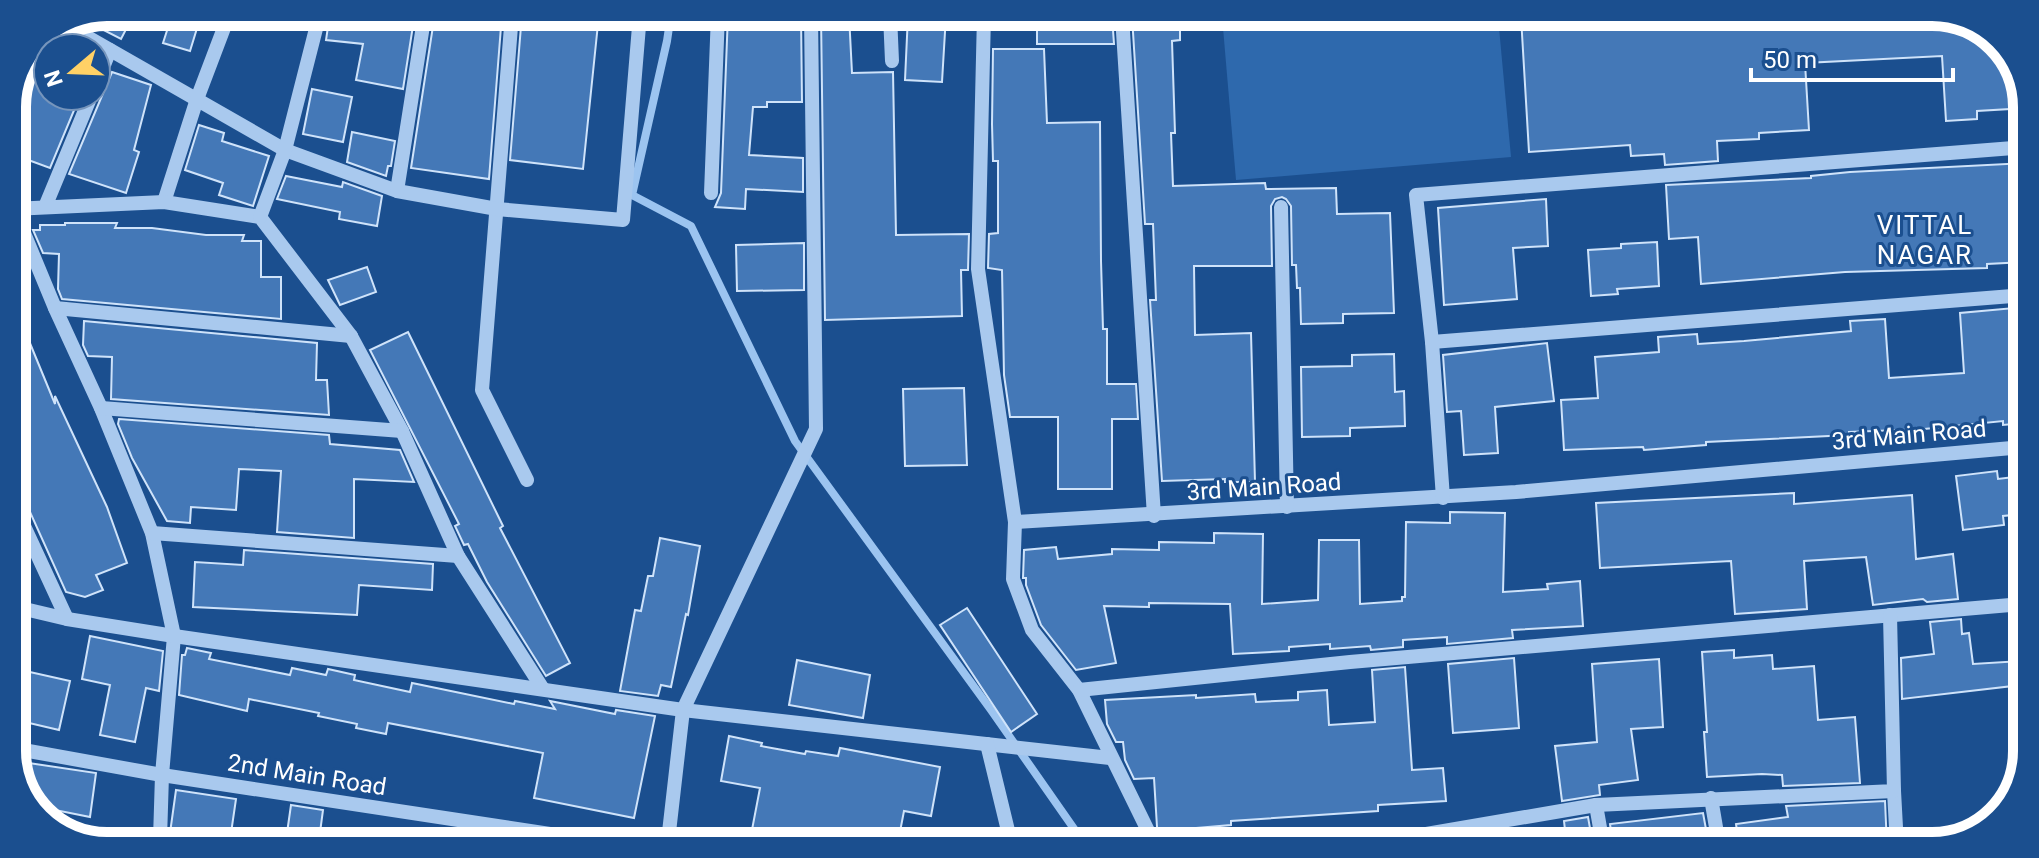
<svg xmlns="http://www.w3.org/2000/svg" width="2039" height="858" viewBox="0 0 2039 858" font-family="Roboto,sans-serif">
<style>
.green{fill:#2e69ad}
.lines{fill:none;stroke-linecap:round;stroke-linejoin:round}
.stream{stroke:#9cc4f0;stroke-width:8}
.building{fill:#4478b7;stroke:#cfe3fa;stroke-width:2}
.minor{stroke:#a9c9ee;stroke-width:14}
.labels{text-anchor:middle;stroke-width:6;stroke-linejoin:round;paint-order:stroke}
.street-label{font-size:24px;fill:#fff;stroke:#1b4f8f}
.neighbourhood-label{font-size:26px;letter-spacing:2px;fill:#fff;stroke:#1b4f8f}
.rim{fill:none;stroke:#fff;stroke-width:10}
</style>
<rect width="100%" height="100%" fill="#1b4f8f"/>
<polygon class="green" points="1222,16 1498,17 1511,157 1236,180"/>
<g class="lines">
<polyline class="stream" points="671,14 667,41 632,195 691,226 795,441 991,710 1084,843"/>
</g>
<g class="building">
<polygon points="107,12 135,12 121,39 86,21"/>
<polygon points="173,12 202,12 190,51 163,43"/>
<polygon points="330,13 415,13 403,89 356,80 363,44 326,40"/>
<polygon points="435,13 502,14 489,179 411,168"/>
<polygon points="522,14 571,17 571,14 599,14 583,169 510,160"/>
<polygon points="728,14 801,15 802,102 767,102 767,107 753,107 749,155 803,158 803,192 746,189 745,209 715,207 721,193"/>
<polygon points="821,15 849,15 852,73 893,72 896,235 969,234 968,270 961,270 962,316 825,320"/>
<polygon points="908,15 946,15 942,82 905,80"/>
<polygon points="1037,16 1112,16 1114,44 1037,44"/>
<polygon points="1132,16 1180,16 1180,40 1172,41 1175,133 1171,133 1173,186 1265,183 1266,189 1336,188 1337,214 1390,213 1394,313 1343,314 1343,323 1301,324 1300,288 1297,288 1296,265 1292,265 1291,206 1286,199 1282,197 1275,199 1271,206 1272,266 1194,266 1195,335 1251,333 1255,482 1225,482 1225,479 1162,481 1150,300 1156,300 1153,224 1145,224"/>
<polygon points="1521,17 1611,18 1612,23 1695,18 1968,19 2008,49 2027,100 2027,108 1977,111 1977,119 1946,121 1942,56 1805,63 1809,130 1759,133 1759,139 1717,141 1718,161 1665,165 1664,154 1631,156 1630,145 1529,152"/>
<polygon points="48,36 48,96 80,96 50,168 12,154 12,101 40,39"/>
<polygon points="993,49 1044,49 1047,123 1100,122 1101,261 1103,329 1107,329 1107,384 1136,384 1138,419 1112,419 1112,489 1058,489 1058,417 1010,417 1004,375 1002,270 988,268 989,234 998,233 998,161 993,161 992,124"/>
<polygon points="112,72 151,85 134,150 139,152 126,193 69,174"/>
<polygon points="312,89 352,97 343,142 303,134"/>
<polygon points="199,125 224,133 222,141 269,156 253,206 219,195 223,183 185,170"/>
<polygon points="352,132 395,141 391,166 388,166 386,176 347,162"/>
<polygon points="2026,163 2025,262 1987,264 1987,268 1845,272 1701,284 1698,237 1669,239 1666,185 1811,178 1811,176 1850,172"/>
<polygon points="286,176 342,187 343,182 382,196 377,226 339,219 340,212 277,199"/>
<polygon points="1546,199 1548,246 1513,248 1517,299 1444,305 1438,208"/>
<polygon points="65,223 117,223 115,228 152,228 206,235 244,235 242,241 261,241 261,277 281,277 281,319 62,299 58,289 59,254 43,253 33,230 40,230 40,225 65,225"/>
<polygon points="1657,242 1659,286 1617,289 1618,294 1591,296 1588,250 1621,248 1621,244"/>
<polygon points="804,243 804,290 737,291 736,245"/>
<polygon points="367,267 376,292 340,305 328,280"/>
<polygon points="13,302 55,404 55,396 107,507 127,563 96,575 103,590 85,597 66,592 12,472"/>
<polygon points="2025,307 2024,423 2003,425 2003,421 1924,429 1849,432 1849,435 1706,442 1706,445 1644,450 1643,447 1564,450 1561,400 1598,398 1595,357 1659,352 1658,337 1697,334 1698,344 1744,341 1851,331 1850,321 1885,319 1889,378 1964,373 1960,313"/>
<polygon points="84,321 317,343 316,380 327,380 329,415 111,399 112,357 88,356 83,345"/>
<polygon points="408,332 503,526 500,528 570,663 546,676 487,582 468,544 464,545 455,526 459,524 370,350"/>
<polygon points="1547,343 1554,401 1495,407 1498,453 1464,455 1461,411 1447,412 1443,355"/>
<polygon points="1394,354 1395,392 1404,391 1405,426 1350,428 1350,436 1302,437 1301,367 1352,366 1352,355"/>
<polygon points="964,388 967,465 905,466 903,389"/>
<polygon points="119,419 329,435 330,444 400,450 414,482 354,479 354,538 277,532 281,471 239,469 236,510 191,507 190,523 167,521 132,458 118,424"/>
<polygon points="1997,471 1998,479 2023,476 2023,514 2003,516 2004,525 1963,530 1956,476"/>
<polygon points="1794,493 1794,504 1912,495 1916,559 1953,554 1958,599 1927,602 1923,599 1873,605 1866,557 1804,561 1807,609 1735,614 1731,561 1600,568 1596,503"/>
<polygon points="1450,512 1505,513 1503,592 1548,589 1547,584 1580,581 1583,626 1512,630 1513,638 1447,644 1447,637 1403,640 1403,647 1371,650 1370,646 1330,649 1330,644 1289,647 1289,651 1233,654 1230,604 1149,603 1149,607 1104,606 1116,663 1076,670 1041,625 1026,585 1026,578 1023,578 1024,550 1056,547 1058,559 1112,554 1112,549 1159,550 1159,542 1214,543 1214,533 1263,534 1262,604 1318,600 1319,540 1359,540 1360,604 1402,601 1402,597 1405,597 1406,522 1450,523"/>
<polygon points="660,538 700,546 688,615 686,614 671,687 661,685 658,696 620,691 635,610 641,611 648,576 653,576"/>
<polygon points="244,550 433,564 432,590 359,585 357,615 193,607 195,562 243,565"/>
<polygon points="967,608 1037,714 1011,732 940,625"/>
<polygon points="1961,619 1962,634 1969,633 1973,664 2021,661 2021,685 1902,699 1901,658 1934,654 1930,622"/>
<polygon points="90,636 163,651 159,691 146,688 135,742 100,735 110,685 82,679"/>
<polygon points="187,648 211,653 209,659 290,675 292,668 326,675 328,669 355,675 354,680 410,692 412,683 514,704 515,701 555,709 550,701 615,714 616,710 655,716 634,818 534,798 543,753 388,723 386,734 356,728 357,724 318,716 319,713 249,699 247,711 179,695 182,655 185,655"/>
<polygon points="1734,650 1734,658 1772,655 1773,669 1814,666 1818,720 1855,717 1860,783 1783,786 1782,775 1762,774 1707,777 1704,732 1707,732 1702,652"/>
<polygon points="1514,658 1519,728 1453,733 1448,664"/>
<polygon points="1659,659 1663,727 1631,729 1638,780 1599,785 1600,795 1562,801 1555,746 1597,742 1592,664"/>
<polygon points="797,660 870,675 863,718 789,705"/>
<polygon points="1405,667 1412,770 1443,768 1446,801 1378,805 1378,811 1231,821 1231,825 1197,828 1197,832 1161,834 1157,827 1154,778 1134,779 1125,760 1123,742 1116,742 1107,724 1105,700 1196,695 1196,698 1255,694 1256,702 1298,700 1298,692 1327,690 1329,725 1375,722 1372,670"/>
<polygon points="12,668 70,681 59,730 12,719"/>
<polygon points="729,736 762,743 761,746 805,754 806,751 838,756 840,748 940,767 931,816 904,811 898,842 788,842 751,835 760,788 721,781"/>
<polygon points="22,762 96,773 90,817 30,805 15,764 22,765"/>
<polygon points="176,790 236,799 230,840 210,840 170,833"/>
<polygon points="1885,801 1887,846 1739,845 1736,824 1788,817 1786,806"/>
<polygon points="291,805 323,810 319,840 286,840"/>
<polygon points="1703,813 1708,840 1674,845 1613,845 1610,824"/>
<polygon points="1588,817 1593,845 1559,845 1558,831 1565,830 1564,821"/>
</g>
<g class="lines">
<g class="minor">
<polyline points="512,14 482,390 527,480"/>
<polyline points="890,15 892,61"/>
<polyline points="984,15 978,269 1015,522 1516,492 2023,447"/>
<polyline points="1122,16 1154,516"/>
<polyline points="70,27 285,150 397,191 497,209 623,220 640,14"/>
<polyline points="96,85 110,50"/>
<polyline points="397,191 425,13"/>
<polyline points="711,193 718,14"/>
<polyline points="164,202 197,99 230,12"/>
<polyline points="45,207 91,96"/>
<polyline points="1281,207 1287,507"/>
<polyline points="12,209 164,202 260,217 351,336 402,431 458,556 543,689"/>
<polyline points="14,209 55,308 101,408 152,533 174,636 162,775 160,839"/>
<polyline points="260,217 285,150 320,13"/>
<polyline points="55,308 351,336"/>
<polyline points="1432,342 2025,295"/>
<polyline points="101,408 402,431"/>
<polyline points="1443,498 1432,342 1416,195 2026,147"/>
<polyline points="12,500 67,619"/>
<polyline points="1015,522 1013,579 1032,630 1079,690 1154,843"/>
<polyline points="152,533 458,556"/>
<polyline points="12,606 67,619 174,636 683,710 1110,758"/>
<polyline points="1079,690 1350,662 2022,604"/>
<polyline points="987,744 1011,843"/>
<polyline points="12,748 162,775 596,841"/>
<polyline points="1894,791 1897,846"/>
<polyline points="1711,798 1719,845"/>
<polyline points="1596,805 1603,845"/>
<polyline points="1495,823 1496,844"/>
<polyline points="668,841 683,710 816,429 811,15"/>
<polyline points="1368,844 1596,805 1894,791 1890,615"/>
</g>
</g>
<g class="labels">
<g class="street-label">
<text transform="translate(1909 435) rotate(-5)" y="8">3rd Main Road</text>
<text transform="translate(1264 487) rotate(-4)" y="8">3rd Main Road</text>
<text transform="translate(307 775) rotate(9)" y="8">2nd Main Road</text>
</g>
<g class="neighbourhood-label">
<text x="1925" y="234">VITTAL<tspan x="1925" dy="30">NAGAR</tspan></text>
</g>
</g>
<path d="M0 0H2039V858H0ZM107 26H1932A81 81 0 0 1 2013 107V751A81 81 0 0 1 1932 832H107A81 81 0 0 1 26 751V107A81 81 0 0 1 107 26Z" fill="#1b4f8f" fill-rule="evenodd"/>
<path class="rim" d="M107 26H1932A81 81 0 0 1 2013 107V751A81 81 0 0 1 1932 832H107A81 81 0 0 1 26 751V107A81 81 0 0 1 107 26Z"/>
<g transform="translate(72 72) rotate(251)"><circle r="38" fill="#1b4f8f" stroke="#7695bc" stroke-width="2"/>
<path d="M0-6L14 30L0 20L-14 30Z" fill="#ffd166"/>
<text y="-12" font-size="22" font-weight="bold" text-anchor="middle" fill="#ffffff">N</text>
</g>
<path d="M1751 68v12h202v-12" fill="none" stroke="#ffffff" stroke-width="4"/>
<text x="1763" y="68" font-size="24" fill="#ffffff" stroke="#1b4f8f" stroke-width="6" paint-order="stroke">50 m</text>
</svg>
